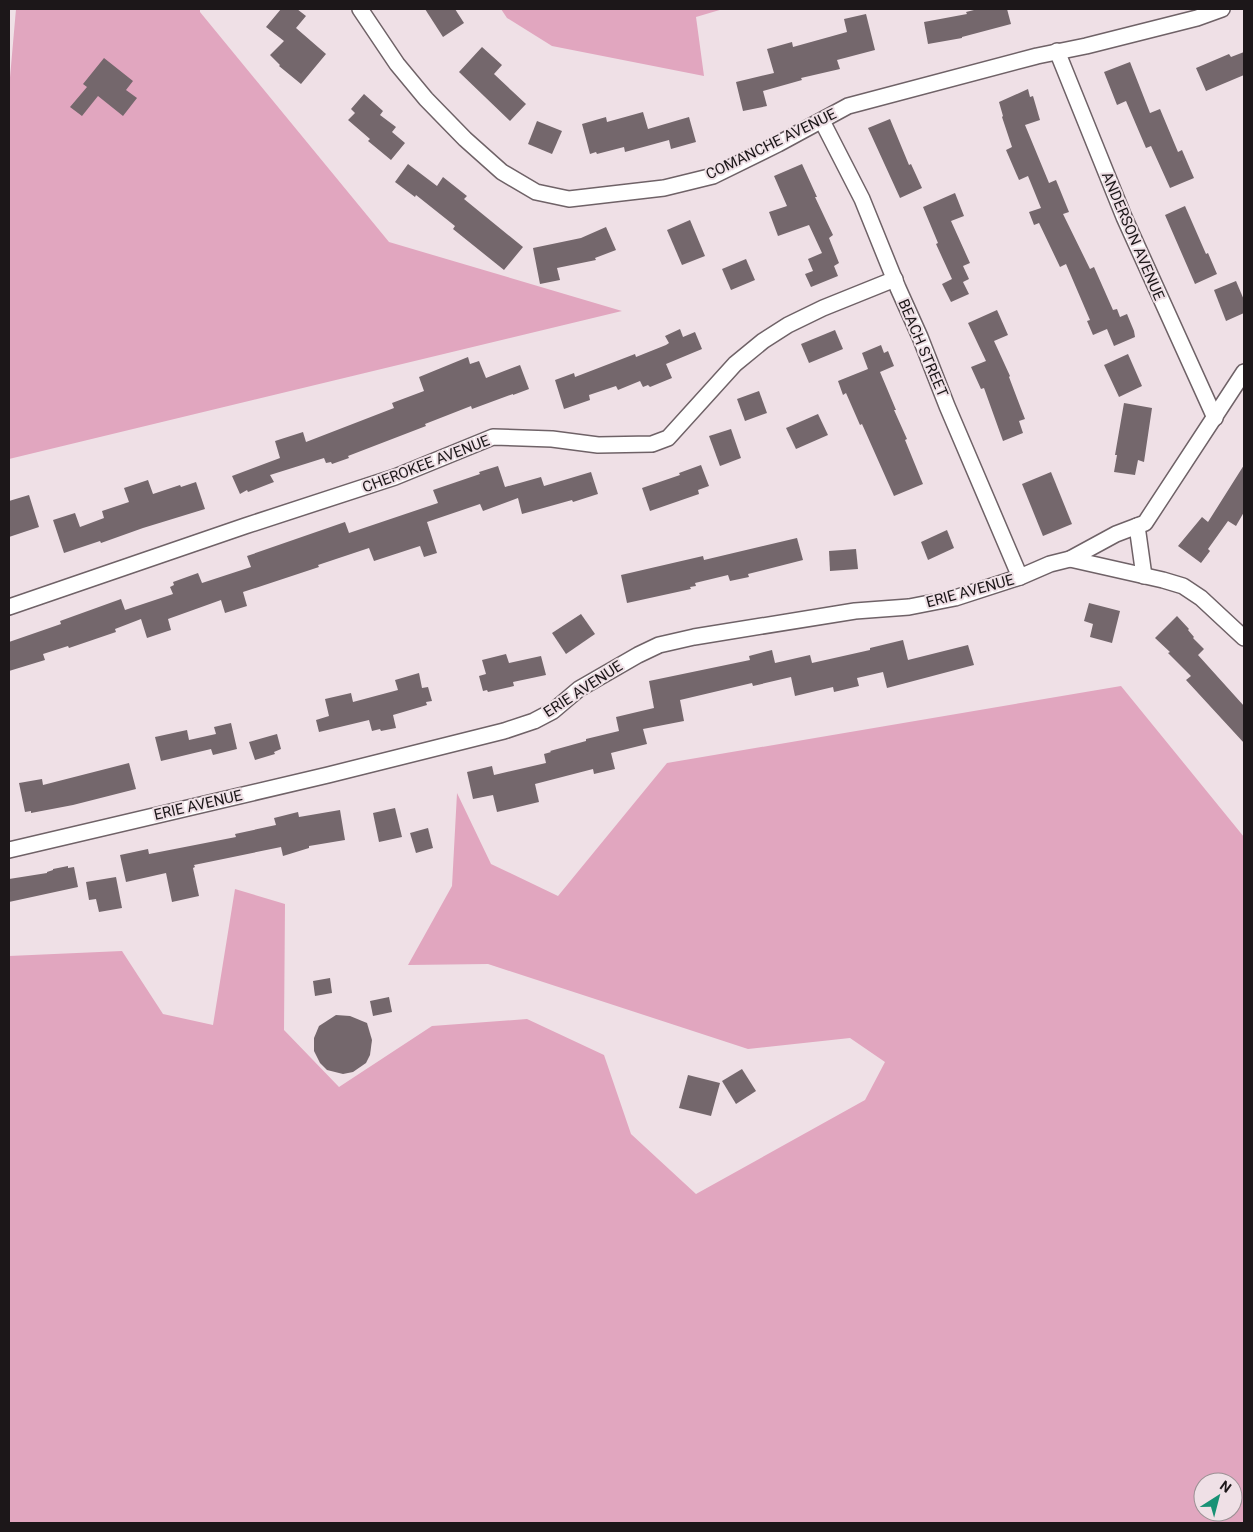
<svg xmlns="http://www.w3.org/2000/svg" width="1253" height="1532" viewBox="0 0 1253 1532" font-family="Roboto,sans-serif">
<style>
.green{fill:#e1a6bf;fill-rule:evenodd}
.building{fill:#74676c}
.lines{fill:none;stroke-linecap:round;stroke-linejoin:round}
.minor-casing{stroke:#6f6267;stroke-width:18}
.minor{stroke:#fff;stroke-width:15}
.labels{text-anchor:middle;stroke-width:4;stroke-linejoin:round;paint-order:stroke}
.street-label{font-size:15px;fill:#1c1719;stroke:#efe0e6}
</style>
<rect width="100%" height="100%" fill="#efe0e6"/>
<g class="green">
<polygon points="16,9 200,9 200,12 389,242 622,311 9,459 9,89"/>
<polygon points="501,9 723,9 696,17 704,76 552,46 507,18"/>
<path d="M1121,686L1244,837V1523H9V956L122,951L163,1014L213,1025L235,889L285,904L284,1030L339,1087L432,1026L527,1019L604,1055L631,1134L696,1194L865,1100L885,1062L850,1038L748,1049L488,964L408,965L452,886L457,793L491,864L558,896L667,763ZM1203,1482H1233V1512H1203Z"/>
</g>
<g class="building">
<polygon points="281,9 297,9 306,16 296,28 326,54 301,84 279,66 280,65 270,55 284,41 266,27"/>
<polygon points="425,9 455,9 464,23 443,37"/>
<polygon points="978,9 1007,9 1011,24 962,37 962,38 928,44 924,22 967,14 966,12"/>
<polygon points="866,14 875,50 837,60 840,69 801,78 802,80 763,91 767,106 743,111 736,82 774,73 767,49 792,42 793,47 847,32 844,19"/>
<polygon points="482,47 502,65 494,74 526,104 510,121 459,72"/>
<polygon points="1244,52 1244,75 1206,91 1196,68 1229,54 1231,57"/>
<polygon points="104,58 133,81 126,90 137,98 123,116 98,96 82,116 70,107 87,87 83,84"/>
<polygon points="1130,62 1150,113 1160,109 1178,152 1182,150 1194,178 1170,188 1151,146 1146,148 1126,101 1117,105 1104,72"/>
<polygon points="1028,89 1030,97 1033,96 1040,120 1025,125 1049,183 1056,180 1069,212 1063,214 1090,269 1094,267 1113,310 1117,309 1120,317 1127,314 1134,331 1135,337 1114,346 1107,329 1093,335 1087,321 1090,320 1066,264 1060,267 1039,223 1034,225 1029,212 1041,208 1028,176 1019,180 1006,150 1012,147 1002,117 1003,116 999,102"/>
<polygon points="364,94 383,111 380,115 396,127 392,132 405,143 391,160 368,141 370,139 348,120 355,113 351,109"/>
<polygon points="643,112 648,129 689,117 696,142 671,149 669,140 625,152 624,147 597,154 596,152 590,154 582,124 606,117 607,122"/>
<polygon points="890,119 909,165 911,164 922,188 900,198 868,128"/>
<polygon points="537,121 562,131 552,154 528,144"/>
<polygon points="408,164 437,186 443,177 467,196 464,199 523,247 504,270 453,229 455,226 416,195 415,197 395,182"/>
<polygon points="802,164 817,197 815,197 833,235 829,238 839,263 834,266 838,276 811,287 805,274 813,271 808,259 822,253 809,225 778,236 769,212 787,206 774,176"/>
<polygon points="955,193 964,216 951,221 970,263 963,266 969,279 963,282 969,294 951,302 942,284 952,279 936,244 938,243 923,207"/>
<polygon points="1185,206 1206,254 1208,253 1217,274 1195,284 1165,215"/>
<polygon points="690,220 705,256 682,265 667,230"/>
<polygon points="606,227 616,250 595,258 596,260 557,268 560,280 540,284 533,248 581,238"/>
<polygon points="746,259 755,280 731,290 722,269"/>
<polygon points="1236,281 1244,300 1244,313 1226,321 1214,290"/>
<polygon points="997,310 1008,335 994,341 1010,376 1009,377 1025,419 1019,421 1023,433 1003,441 984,388 981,389 971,367 986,361 968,323"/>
<polygon points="680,329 683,337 695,332 702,349 666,364 672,378 650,387 648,385 643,387 640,381 618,390 616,386 589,395 590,400 564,409 555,380 574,373 575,377 635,354 636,357 666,345 669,343 665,336"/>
<polygon points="835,330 843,349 809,363 801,344"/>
<polygon points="881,345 884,353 888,351 894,366 880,372 896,410 894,410 907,439 905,440 923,484 894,496 862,424 860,425 846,393 843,395 838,381 868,369 862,353"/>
<polygon points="1128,354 1142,386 1119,397 1104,365"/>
<polygon points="468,357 470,364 479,361 486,378 520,365 529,389 513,395 513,394 472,409 471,406 425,424 426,426 348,456 349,458 332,464 331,462 326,463 324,458 270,475 274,482 248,492 247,490 240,494 232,476 280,458 275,441 303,432 306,442 394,408 392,403 424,391 419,377"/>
<polygon points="759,391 767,413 745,421 737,399"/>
<polygon points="1124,403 1152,408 1144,462 1138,460 1135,475 1114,472 1117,455 1115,455"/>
<polygon points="818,414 828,435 796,449 786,428"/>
<polygon points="731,429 741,458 720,466 709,436"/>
<polygon points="701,465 709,486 698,490 699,494 650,511 642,488 680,475 679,473"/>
<polygon points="1244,465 1244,512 1236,526 1228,521 1208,549 1210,551 1201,563 1178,546 1202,517 1208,522"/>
<polygon points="498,466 505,487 541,477 544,486 591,472 598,494 573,502 572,500 522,514 518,498 483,511 480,504 427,522 437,553 424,557 420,546 374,561 369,548 318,565 319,567 243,592 247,606 225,613 221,600 168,619 171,630 147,638 141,619 115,629 116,632 69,648 68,646 43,654 45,660 9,671 9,642 61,624 60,621 121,599 125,610 173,594 170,587 174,585 173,582 198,573 202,583 251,567 247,556 345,522 349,533 438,503 433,490 480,474 479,472"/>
<polygon points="1051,472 1072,524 1043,536 1022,484"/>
<polygon points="148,480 153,494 180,485 181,487 196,482 205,509 143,528 101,543 100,541 64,553 53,520 75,513 80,527 104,518 102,511 129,502 124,488"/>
<polygon points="29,495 39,527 9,537 9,501"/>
<polygon points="947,530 954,548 928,560 921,542"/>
<polygon points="797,538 803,560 748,574 749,577 730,581 728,575 695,583 696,586 690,587 691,589 627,603 621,575 703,556 704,560"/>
<polygon points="856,549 858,569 830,571 829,551"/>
<polygon points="1089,603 1120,611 1112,643 1090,637 1093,624 1084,621"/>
<polygon points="581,614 595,634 566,654 552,633"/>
<polygon points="1177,616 1189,629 1188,630 1194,637 1193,638 1204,649 1198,655 1244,706 1244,743 1186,680 1191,676 1168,653 1170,652 1155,638"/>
<polygon points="903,640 908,660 968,645 974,665 887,688 883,672 857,678 859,686 834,692 833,687 795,696 791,677 753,686 752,683 680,700 684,721 643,729 647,744 611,753 615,769 594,774 593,769 535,784 539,802 497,812 493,795 473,799 467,772 492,766 494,775 546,763 544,754 551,752 550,751 586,741 586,739 619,731 616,717 654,708 649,681 750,660 749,656 772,650 775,663 810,655 812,663 870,650 870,648"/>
<polygon points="506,654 509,663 541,656 546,675 513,682 514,686 488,692 487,690 483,691 479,676 486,674 482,660"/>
<polygon points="419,673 422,688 428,687 432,701 426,702 427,705 393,715 396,728 381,731 380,729 372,731 369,720 319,732 316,720 329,716 325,699 351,693 353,702 398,690 395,680"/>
<polygon points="231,723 237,749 213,755 211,749 161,761 155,737 187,730 189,740 216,734 214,727"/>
<polygon points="277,734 281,749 274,752 275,754 255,760 249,742"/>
<polygon points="129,763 136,789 73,805 31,813 31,811 25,812 19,783 42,779 43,785"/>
<polygon points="395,808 402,837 379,842 373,813"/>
<polygon points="340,810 345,840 309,846 309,848 283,856 281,847 194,865 195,867 193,868 199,896 172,902 166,873 126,882 120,855 148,849 149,854 236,837 235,834 276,825 274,818 298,812 299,817"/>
<polygon points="428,828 433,848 416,853 410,833"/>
<polygon points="68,866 68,868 74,867 78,887 9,902 9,879 47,873 47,872 53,870 53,869"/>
<polygon points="116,877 122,908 99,912 96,899 89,900 86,882"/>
<polygon points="330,978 332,993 315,996 313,981"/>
<polygon points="389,997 392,1012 373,1016 370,1001"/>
<polygon points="336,1015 350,1016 367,1023 372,1040 370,1055 366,1063 353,1072 343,1074 327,1070 320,1063 314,1051 314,1038 319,1026"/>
<polygon points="742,1069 756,1091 736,1104 722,1081"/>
<polygon points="688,1075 720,1083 711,1116 679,1108"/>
</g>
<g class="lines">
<defs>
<g id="minor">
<polyline points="360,9 397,64 426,99 465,139 502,172 536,192 569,199 664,188 713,176 778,144 848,106 1037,56 1086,46 1197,18 1222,9"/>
<polyline points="1057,51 1124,217 1215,418"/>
<polyline points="822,121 862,199 898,288 920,337 947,406 1020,577"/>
<polyline points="1137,526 1144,576"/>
<polyline points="1070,559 1163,580 1183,586 1201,598 1244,638"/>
<polyline points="9,607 245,526 395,477 493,437 552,439 598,445 652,444 668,438 735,364 763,341 788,325 823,308 895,279"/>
<polyline points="9,850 328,775 504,731 534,721 553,711 579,689 638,655 659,645 694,637 855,611 909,607 955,598 1020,577 1050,564 1070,559 1116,534 1145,523 1244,372"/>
</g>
</defs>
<use href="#minor" class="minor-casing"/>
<use href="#minor" class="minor"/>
</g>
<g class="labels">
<g class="street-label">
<text transform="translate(771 144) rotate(-26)" y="5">COMANCHE AVENUE</text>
<text transform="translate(1133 236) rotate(67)" y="5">ANDERSON AVENUE</text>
<text transform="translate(923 348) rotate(67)" y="5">BEACH STREET</text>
<text transform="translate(426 464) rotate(-21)" y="5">CHEROKEE AVENUE</text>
<text transform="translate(970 591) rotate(-15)" y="5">ERIE AVENUE</text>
<text transform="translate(583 689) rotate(-33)" y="5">ERIE AVENUE</text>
<text transform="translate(198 805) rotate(-13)" y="5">ERIE AVENUE</text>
</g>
</g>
<rect width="1253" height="1532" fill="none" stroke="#1c1719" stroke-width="20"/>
<g transform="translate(1218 1497) rotate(36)"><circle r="24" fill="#efe0e6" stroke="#9b9094"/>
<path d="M0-4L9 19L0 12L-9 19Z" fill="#189175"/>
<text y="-8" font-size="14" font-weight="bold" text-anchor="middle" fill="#1c1719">N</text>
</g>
</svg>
